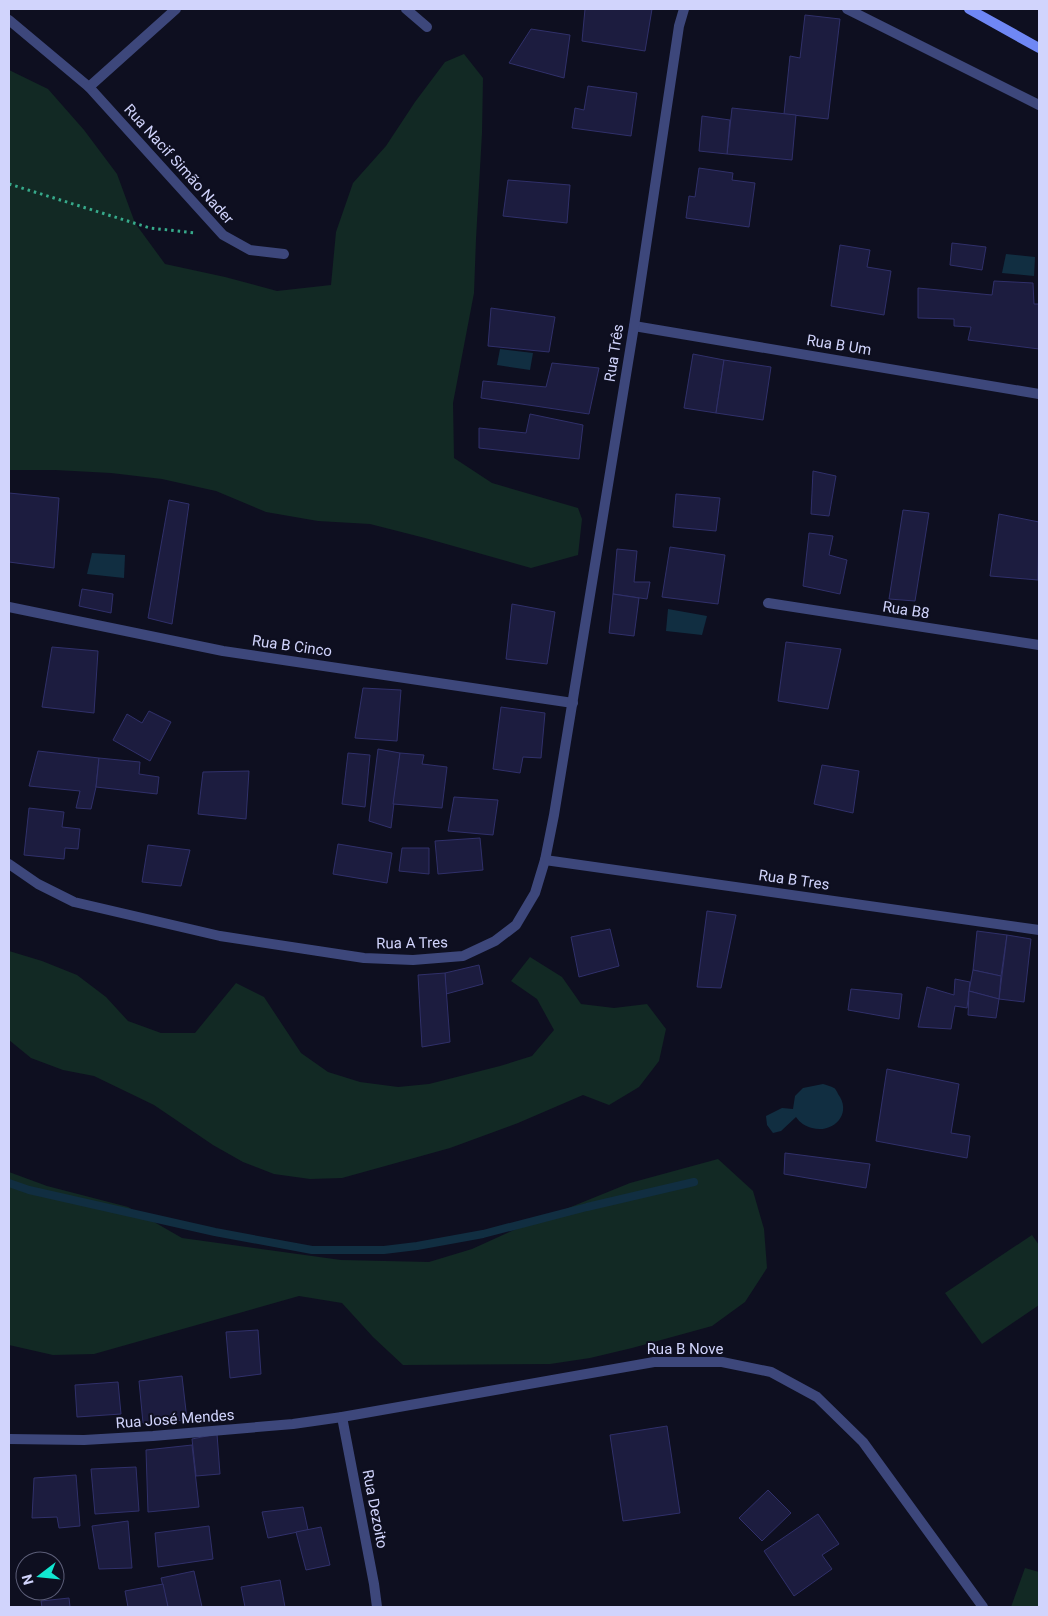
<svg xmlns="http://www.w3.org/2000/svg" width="1048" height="1616" viewBox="0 0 1048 1616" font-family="Roboto,sans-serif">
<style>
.green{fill:#122924}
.water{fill:#112e41}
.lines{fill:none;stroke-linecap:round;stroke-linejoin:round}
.stream{stroke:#112e41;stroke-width:8}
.building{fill:#1c1c3f;stroke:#30306a}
.path{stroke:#37aa8b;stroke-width:3;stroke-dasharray:2.5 4;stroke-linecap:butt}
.street{stroke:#3d477b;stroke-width:10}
.secondary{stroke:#6f87f4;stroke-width:10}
.labels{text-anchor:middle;stroke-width:4;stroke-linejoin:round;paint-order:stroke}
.street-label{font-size:15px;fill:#d1d4fc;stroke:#0e0f20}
</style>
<rect width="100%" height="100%" fill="#0e0f20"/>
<g class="green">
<polygon points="464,54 483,78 482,133 476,239 474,293 453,403 454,458 492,483 578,508 582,519 578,555 531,568 425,538 370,524 318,521 266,512 216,491 162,479 111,473 55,470 9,470 9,70 48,89 84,130 117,174 135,223 165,264 225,277 277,291 331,285 336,232 353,183 386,146 415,102 445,62"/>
<polygon points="9,951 42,961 77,975 106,997 128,1021 161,1033 195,1033 236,983 264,997 301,1053 328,1072 360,1082 398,1087 429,1084 500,1066 532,1056 554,1030 537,999 511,981 530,957 562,977 581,1004 614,1008 647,1004 666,1029 659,1061 639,1087 609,1105 583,1095 518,1123 450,1148 342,1178 310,1179 274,1174 243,1162 213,1145 154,1105 94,1076 63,1070 31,1058 9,1040"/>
<polygon points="718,1159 753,1191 764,1229 767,1268 745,1302 712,1326 632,1348 590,1358 550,1364 403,1365 373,1337 342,1303 299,1296 94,1354 53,1355 9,1345 9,1172 47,1186 128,1207 182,1238 341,1260 429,1262 472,1249 514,1230 630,1183"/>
<polygon points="1032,1235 1039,1245 1039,1305 982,1344 945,1293"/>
<polygon points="1025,1568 1039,1572 1039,1607 1011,1607"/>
</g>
<g class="water">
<polygon points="1006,254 1035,257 1034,276 1002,273"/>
<polygon points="500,349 533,353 530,370 497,365"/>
<polygon points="92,553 125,555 124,578 87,574"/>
<polygon points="668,609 707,616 702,635 666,631"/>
<path d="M823,1084C826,1085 831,1086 834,1088C835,1088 838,1093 838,1094C853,1114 833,1134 812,1128C805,1126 800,1123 796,1117L781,1131L773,1133L767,1125L766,1116L782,1108L793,1109L795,1096L803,1088Z"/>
</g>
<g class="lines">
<polyline class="stream" points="9,1183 29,1190 215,1232 312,1250 384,1250 417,1246 483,1234 587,1207 694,1182"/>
</g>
<g class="building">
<polygon points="585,9 652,9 645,51 582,41"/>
<polygon points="805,15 840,19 828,119 784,114 790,56 800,58"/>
<polygon points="531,29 570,35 564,78 509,63"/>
<polygon points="588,86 637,93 631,136 572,128 575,108 584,110"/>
<polygon points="732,108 796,115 792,160 727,154"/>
<polygon points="702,116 730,120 727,154 699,151"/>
<polygon points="699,168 733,173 732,180 755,183 749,227 686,218 689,196 695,197"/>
<polygon points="508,180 570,185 567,223 503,216"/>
<polygon points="952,243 986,247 982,270 950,265"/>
<polygon points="840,245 870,250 867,267 891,271 884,315 831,306"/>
<polygon points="994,281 1033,283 1034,304 1039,304 1039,349 968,340 971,327 954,326 954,319 918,318 918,288 992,295"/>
<polygon points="491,308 555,317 549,352 488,346"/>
<polygon points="693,354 724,360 716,413 684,408"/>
<polygon points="724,360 771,367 763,420 716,413"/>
<polygon points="552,363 599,368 589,414 481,398 483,381 546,387"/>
<polygon points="530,414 583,425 579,459 479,448 479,428 526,433"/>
<polygon points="813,471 836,476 829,516 811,514"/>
<polygon points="9,493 59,498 54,568 9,562"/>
<polygon points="676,494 720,498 716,531 673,527"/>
<polygon points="169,500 189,504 172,624 148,618"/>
<polygon points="903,510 929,513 915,601 889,599"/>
<polygon points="999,514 1039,522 1038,580 990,576"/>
<polygon points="809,533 833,536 829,555 847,560 840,594 803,586"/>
<polygon points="670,547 725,555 718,604 662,597"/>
<polygon points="617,549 637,551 634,582 650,582 647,599 613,594"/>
<polygon points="82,589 113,594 111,613 79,606"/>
<polygon points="613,594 639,598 634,636 609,633"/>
<polygon points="512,604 555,612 547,664 506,659"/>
<polygon points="786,642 841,649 828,709 778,701"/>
<polygon points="52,647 98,651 94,713 42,707"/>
<polygon points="363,688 401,690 397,741 355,738"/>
<polygon points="501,707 545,713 541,758 523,757 520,773 493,769"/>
<polygon points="149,711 171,722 150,761 113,740 127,714 142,723"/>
<polygon points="378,749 400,753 391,828 369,821"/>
<polygon points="38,751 99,758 96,787 91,809 76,808 80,791 29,786"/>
<polygon points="348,753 370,755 365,807 342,804"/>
<polygon points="400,753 424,755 422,764 447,767 442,808 393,804"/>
<polygon points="99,758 140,762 139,774 159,777 157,794 96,787"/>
<polygon points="822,765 859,771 853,813 814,804"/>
<polygon points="249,771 246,819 198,814 203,772"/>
<polygon points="454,797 498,800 493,835 448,831"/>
<polygon points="29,808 64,812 62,827 80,829 78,849 65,848 64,859 24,855"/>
<polygon points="480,838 483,870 438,874 435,841"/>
<polygon points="338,844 392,853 387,883 333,874"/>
<polygon points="148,845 190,850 181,886 142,882"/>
<polygon points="402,848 429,848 429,874 399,871"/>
<polygon points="707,911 736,915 721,988 697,987"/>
<polygon points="610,929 619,966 579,977 571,937"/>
<polygon points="977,931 1007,935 1001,976 973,970"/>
<polygon points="1007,935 1031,939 1024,1002 999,999"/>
<polygon points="479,965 483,984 446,994 445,973"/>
<polygon points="973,970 1001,976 999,999 969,991"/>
<polygon points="445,973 450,1042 422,1047 418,975"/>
<polygon points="955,979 970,982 967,1008 955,1006 951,1029 918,1027 927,987 954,995"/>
<polygon points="851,989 902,994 899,1019 848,1010"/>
<polygon points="969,991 999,999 996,1018 968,1015"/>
<polygon points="887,1069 959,1084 951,1133 970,1136 967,1158 876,1141"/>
<polygon points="785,1153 870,1164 866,1188 784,1174"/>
<polygon points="258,1330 261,1374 230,1378 226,1332"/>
<polygon points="182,1376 187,1420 143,1423 139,1381"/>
<polygon points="118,1382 121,1414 77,1417 75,1385"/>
<polygon points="667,1426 680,1513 623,1521 610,1435"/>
<polygon points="217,1434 220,1474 196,1476 192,1439"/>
<polygon points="192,1445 199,1507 148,1512 146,1450"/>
<polygon points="136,1467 139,1511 95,1514 91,1469"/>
<polygon points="76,1475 80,1526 59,1528 57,1517 32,1518 34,1478"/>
<polygon points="768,1490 791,1513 762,1541 739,1518"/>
<polygon points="303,1507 308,1530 268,1538 262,1512"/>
<polygon points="818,1514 839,1544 822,1555 832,1569 794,1596 764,1551"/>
<polygon points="128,1521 132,1568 99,1569 92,1526"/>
<polygon points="209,1526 213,1559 158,1567 155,1533"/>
<polygon points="321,1527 330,1565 306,1570 296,1532"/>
<polygon points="194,1571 202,1607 168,1607 161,1578"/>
<polygon points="280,1580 285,1607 245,1607 241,1587"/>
<polygon points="163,1584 168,1607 128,1607 125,1591"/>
<polygon points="69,1598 70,1607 42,1607 41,1601"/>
</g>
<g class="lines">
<polyline class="path" points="9,184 150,228 196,233"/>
<g class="street">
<polyline points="406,9 427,27"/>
<polyline points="847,9 1039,105"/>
<polyline points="9,20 89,87 223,235 250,250 284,254"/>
<polyline points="89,87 176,9"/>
<polyline points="634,326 1039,394"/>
<polyline points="768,603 1039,645"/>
<polyline points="9,607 223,651 573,703"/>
<polyline points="545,860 1039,930"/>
<polyline points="9,864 38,884 74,902 220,936 364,958 413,960 463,956 495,941 516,925 535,893 545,860 554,815 634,326 679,26 684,9"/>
<polyline points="342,1417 374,1584 377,1607"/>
<polyline points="9,1439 84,1440 153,1436 293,1424 342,1417 654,1362 722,1362 771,1372 817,1397 863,1442 983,1607"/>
</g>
<polyline class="secondary" points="969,9 1039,48"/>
</g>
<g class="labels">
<g class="street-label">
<text transform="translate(179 164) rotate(48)" y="5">Rua Nacif Simão Nader</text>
<text transform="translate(839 345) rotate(9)" y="5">Rua B Um</text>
<text transform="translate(614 353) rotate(-81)" y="5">Rua Três</text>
<text transform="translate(906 610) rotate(9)" y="5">Rua B8</text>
<text transform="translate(292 646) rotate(8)" y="5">Rua B Cinco</text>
<text transform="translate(794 880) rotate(8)" y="5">Rua B Tres</text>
<text transform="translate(412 943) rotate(-1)" y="5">Rua A Tres</text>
<text x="685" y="1354">Rua B Nove</text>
<text transform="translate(175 1419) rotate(-4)" y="5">Rua José Mendes</text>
<text transform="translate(375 1509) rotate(79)" y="5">Rua Dezoito</text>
</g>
</g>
<rect width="1048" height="1616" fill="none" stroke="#d1d4fc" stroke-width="20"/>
<g transform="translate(40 1576) rotate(254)"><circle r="24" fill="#0e0f20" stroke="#5c5e78"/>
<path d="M0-4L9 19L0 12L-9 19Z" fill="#11e7d1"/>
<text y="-8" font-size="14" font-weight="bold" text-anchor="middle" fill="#d1d4fc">N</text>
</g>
</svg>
